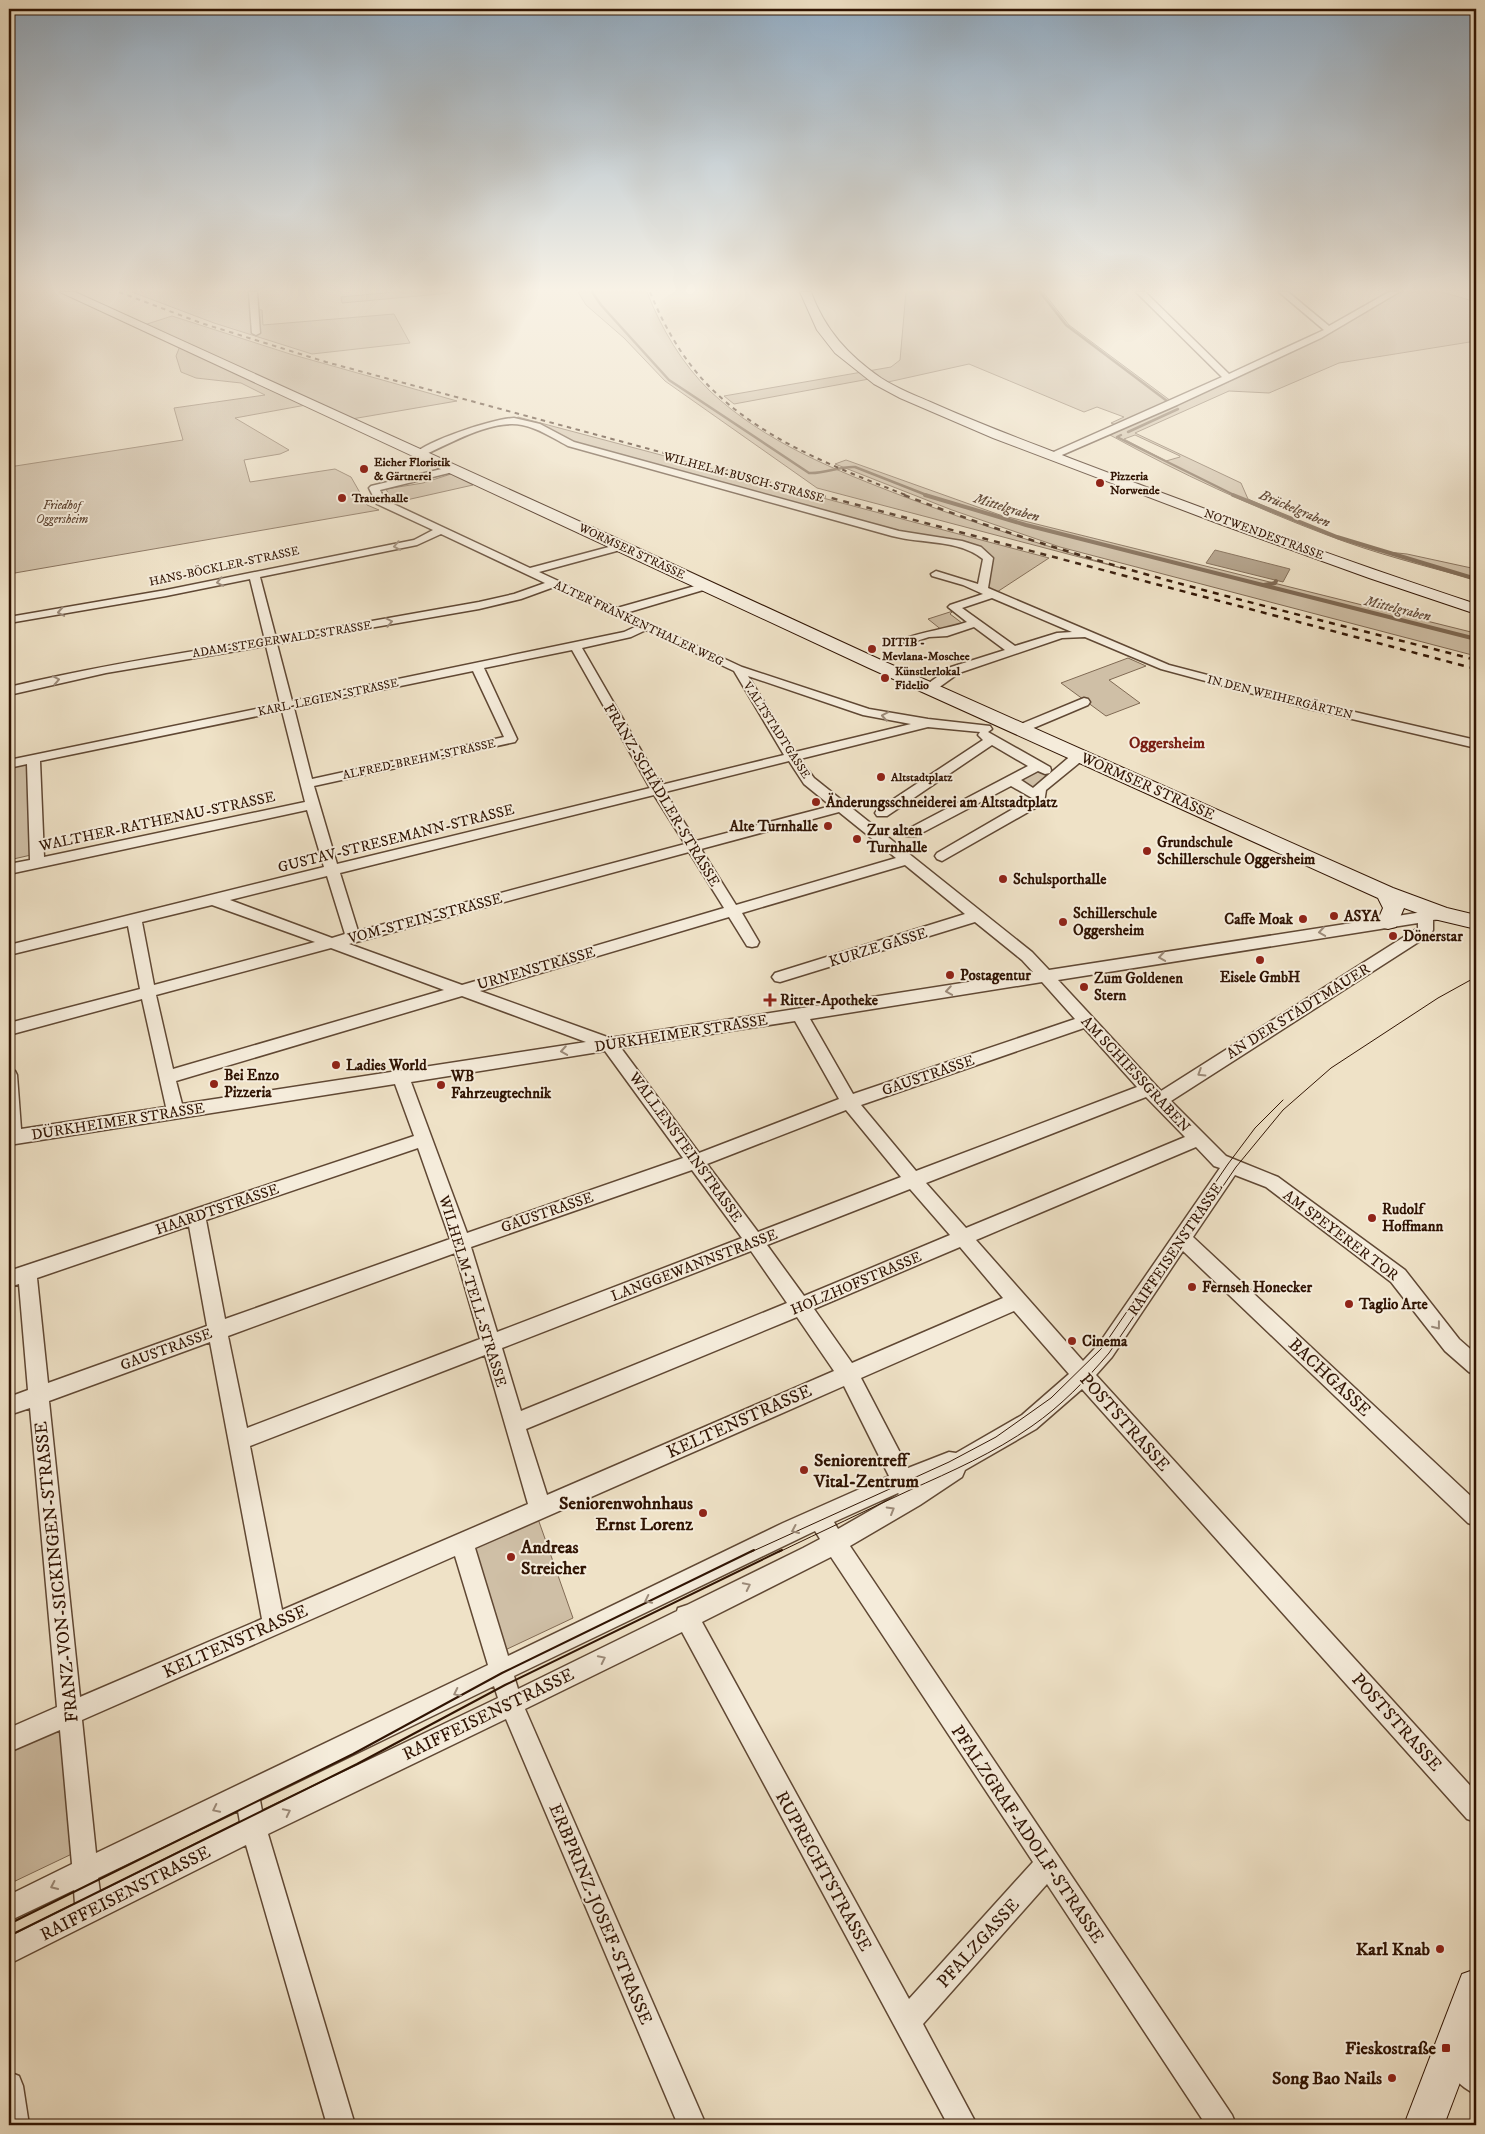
<svg xmlns="http://www.w3.org/2000/svg" width="1485" height="2134" viewBox="0 0 1485 2134" font-family="'IM FELL DW Pica',serif">
<style>
.green{fill:#cfbfa6;stroke:#806a54;fill-rule:evenodd}
.water{fill:#ae9c84;stroke:#7c6650}
.lines{fill:none;stroke-linecap:round;stroke-linejoin:round}
.stream-far1{stroke:#7c6650;stroke-width:2.5}
.stream{stroke:#7c6650;stroke-width:4}
.street-casing{stroke:#604834;stroke-width:3}
.secondary-casing{stroke:#301403;stroke-width:2}
.street{fill:#f5ecdb;fill-rule:evenodd}
.secondary{fill:#f5ecdb;fill-rule:evenodd}
.tram-far1{stroke:#301403;stroke-width:1}
.tram{stroke:#301403;stroke-width:2}
.rail-far1{stroke:#301403;stroke-width:2;stroke-dasharray:4.5 4.5;stroke-linecap:butt}
.rail{stroke:#301403;stroke-width:2.5;stroke-dasharray:6 6;stroke-linecap:butt}
.oneway{stroke:#9c8b7a}
.poi-dot{fill:#8f2418;stroke:#f5ecdb;stroke-width:2}
.labels{text-anchor:middle;stroke-width:4;stroke-linejoin:round;paint-order:stroke}
.far-poi-label{font-size:12px;font-weight:bold;fill:#301403;stroke:#f5ecdb;text-anchor:start}
.far-street-label{font-size:12px;fill:#301403;stroke:#f5ecdb}
.far-park-label{font-size:12px;font-style:italic;fill:#604734;stroke:#f5ecdb}
.far-water-label{font-size:14px;font-style:italic;fill:#624a37;stroke:#f5ecdb}
.street-label{font-size:15px;fill:#301403;stroke:#f5ecdb}
.poi-label{font-size:15px;font-weight:bold;fill:#301403;stroke:#f5ecdb;text-anchor:start}
.far-district-label{font-size:16px;font-weight:bold;fill:#7a1f14;stroke:#f5ecdb}
.near-street-label{font-size:18px;fill:#301403;stroke:#f5ecdb}
.near-poi-label{font-size:18px;font-weight:bold;fill:#301403;stroke:#f5ecdb;text-anchor:end}
</style>
<rect width="100%" height="100%" fill="#efe2c7"/>
<filter id="stains"><feTurbulence type="fractalNoise" baseFrequency=".004" numOctaves="4"/><feColorMatrix values="0 0 0 0 .2 0 0 0 0 .09 0 0 0 0 .02 0 0 0 .5 -.17"/></filter>
<radialGradient id="worn" r=".72"><stop offset=".6" stop-color="#630" stop-opacity="0"/><stop offset="1" stop-color="#630" stop-opacity=".3"/></radialGradient>
<g class="green">
<polygon points="132,292 250,292 251,308 262,310 263,325 394,314 410,343 312,354 214,323"/>
<polygon points="394,292 450,292 451,293 342,303 341,297"/>
<path d="M578,292H647C661,328 682,364 710,391C764,442 837,471 905,497C976,524 1048,547 1121,568L817,488L665,381L624,338L586,305Z"/>
<path d="M906,292H1043L1069,325L1175,404L1321,337L1399,292H1442L1476,302V341L1339,363L1269,393L1229,391L1135,433L1241,483L1248,499L1329,534L1378,551L1407,554L1476,569V580C1426,566 1376,554 1327,535C1253,507 1179,473 1110,435L1123,428L1111,423L1124,417L1097,407L1084,412L969,364L888,382L880,377L734,404L724,396L891,367L900,360ZM1135,435L1180,456V457L1166,461L1124,439Z"/>
<polygon points="172,316 290,354 457,401 340,421 306,405 235,418 289,450 280,454 244,460 250,482 335,469 351,477 367,505 379,510 9,574 9,467 183,440 174,408 265,395 241,383 196,378 181,372 176,356 182,341 144,325"/>
<polygon points="518,417 1049,558 997,592 988,588 993,558 980,547 959,541 899,531 575,442 544,427 515,419"/>
<polygon points="846,460 1000,515 1471,632 1476,624 1476,656 1060,547 952,510 835,464"/>
<polygon points="451,474 473,485 393,503 386,489 423,483"/>
<polygon points="953,611 950,614 962,623 968,623 943,631 928,619"/>
<polygon points="1128,658 1146,666 1109,680 1140,703 1106,716 1061,683"/>
<polygon points="27,763 31,855 9,860 9,767"/>
<polygon points="1038,766 1055,776 1037,796 1011,780"/>
<polygon points="537,1516 573,1618 503,1651 470,1545"/>
<polygon points="63,1724 76,1852 9,1884 9,1748"/>
</g>
<polygon class="water" points="1215,550 1290,569 1283,582 1206,563"/>
<g class="lines">
<g class="stream-far1">
<path d="M592,292L601,305L669,380L809,473C825,474 839,466 855,467L929,496"/>
<polyline points="1040,292 1066,325 1167,401"/>
<polyline points="1128,432 1178,409"/>
<polyline points="1121,435 1117,437 1236,496"/>
</g>
<g class="stream">
<polyline points="925,495 1026,525 1476,639"/>
<polyline points="1233,495 1337,537 1476,579"/>
<polyline points="1264,585 1275,583 1276,581"/>
</g>
<defs>
<g id="street">
<polygon points="249,292 257,292 260,333 256,335 252,333"/>
<polygon points="1136,292 1145,292 1229,374 1324,330 1279,292 1288,292 1329,326 1389,292 1399,292 1321,338 1177,405 1055,458 1049,458 1049,454 1222,377"/>
<path d="M514,418L540,424L574,442L899,531L962,541L981,547L993,558L988,588L1169,665L1307,701L1476,740V748L1305,708L1161,669L1085,637L1062,638L959,673L934,691H926L924,688L926,685L951,667L1005,650L974,627L947,636L929,637L907,644L901,641L903,639C925,631 946,629 967,622L948,607L950,605L983,594L963,585L932,576L931,574L936,571L978,584L983,559C958,539 922,544 892,536C784,506 676,476 568,446C553,438 538,428 522,425C491,419 450,444 422,456L419,457L414,454C429,440 493,419 514,418ZM992,598L1072,632L1057,633L1015,646L962,608Z"/>
<path d="M454,466L457,467V471L380,490L385,500L530,568L620,544L624,545L625,547L624,549L539,572L617,608L702,584H710L711,586L710,588L626,613L742,667L869,709L928,719L990,726L992,729L988,732L1050,767L1051,770L1050,773L1045,774L1038,771L1021,780L1033,788L1074,753H1084L1085,756L1084,759L1046,790L1044,803L942,861L937,859L935,856L937,853L1032,798L1011,786L916,836H906L904,833L906,830L1028,766L992,745L887,816H877L875,813L877,810L983,740L978,735L980,732L928,727L800,759L814,778L1032,952L1049,970L1442,909L1447,910L1449,914L1447,918L1433,920V930L1431,934L1171,1101L1226,1156L1278,1177L1405,1270L1459,1339L1476,1354V1375L1469,1372L1445,1351L1391,1282L1266,1187L1235,1175L1193,1237L1476,1501V1526L1468,1523L1183,1251L1112,1357L1096,1375L1476,1792V1822L1467,1819L1082,1389L1036,1429L965,1470L962,1477L920,1505L850,1546L1232,2115L1236,2125H1206L1047,1884L923,2024L977,2125H948L682,1632L525,1709L706,2125H678L506,1719L268,1834L355,2125H327L246,1845L9,1964V1937L75,1904L74,1890L9,1921V1895L72,1864L60,1730L9,1752V1728L57,1707L30,1408L9,1415V1397L28,1390L19,1284L9,1287V1271L414,1136L395,1084L9,1145V1069L15,1071L17,1075L21,1129L166,1107L142,999L9,1035V1023L140,989L128,926L9,955V945L324,867L307,810L9,874V864L30,860L27,764L9,768V760L280,704L266,646L106,673L9,695V687C93,667 179,653 265,640L250,579L166,596L9,623V617L166,590L414,540L433,530L377,504L369,488L371,486ZM441,534L545,583L514,594L479,602L276,638L260,577L417,545ZM554,587L637,626L624,632L292,701L277,644L479,609L521,599ZM646,630L734,671L784,755L661,785L582,648L631,637ZM572,650L650,788L337,864L314,786L515,742L517,739L484,668ZM473,671L504,737L312,779L294,708ZM748,676L863,715L911,724L795,752ZM282,711L305,802L44,857L40,761ZM789,761L804,784L831,806L696,841L665,792ZM654,795L685,844L358,931L340,873ZM839,812L896,858L736,905L701,849ZM689,852L724,908L462,985L349,944ZM905,865L965,914L775,973L772,977L775,981L780,982L975,922L1022,960L1033,972L610,1038L480,991L729,917L747,946L752,947L757,946L759,942L742,913ZM327,876L345,934L332,938L230,900ZM212,905L315,942L154,985L142,922ZM1418,923V928L1161,1091L1058,980ZM331,948L444,990L173,1069L156,995ZM1042,982L1075,1019L853,1094L810,1019ZM462,996L586,1042L182,1104L176,1081ZM795,1021L839,1099L699,1153L621,1048ZM1084,1028L1137,1087L916,1171L861,1105ZM605,1051L683,1158L467,1233L411,1082ZM1146,1097L1185,1137L966,1228L926,1183ZM846,1110L901,1177L758,1232L707,1164ZM1196,1147L1214,1166L1220,1168L1098,1345L1083,1361L976,1240ZM418,1148L450,1239L225,1319L206,1220ZM692,1170L742,1238L497,1332L471,1247ZM910,1189L950,1235L804,1296L767,1245ZM189,1226L207,1326L48,1383L37,1278ZM960,1247L1003,1298L852,1363L814,1309ZM751,1251L787,1303L521,1411L502,1348ZM455,1253L480,1339L247,1428L228,1336ZM1014,1311L1069,1374L1022,1415L956,1453L949,1452L908,1468L861,1378ZM797,1317L834,1371L547,1495L526,1429ZM210,1342L262,1619L80,1697L49,1401ZM485,1355L528,1504L282,1610L250,1446ZM844,1386L889,1476L783,1523L508,1656L475,1548ZM898,1493L899,1494L838,1529L834,1522ZM815,1531L820,1539L803,1548L687,1605L678,1608L677,1611L518,1689L514,1676ZM455,1556L488,1665L96,1853L82,1720ZM831,1557L1033,1862L909,1999L702,1622ZM494,1686L498,1698L262,1811L260,1800ZM238,1811L240,1822L100,1892L98,1878Z"/>
<polygon points="1084,698 1088,699 1090,702 1088,705 1024,732 1016,732 1014,729 1016,726"/>
<path d="M1451,2039L1461,2043L1476,2060V2094C1460,2088 1444,2069 1437,2053L1441,2043Z"/>
<polygon points="9,2072 19,2076 23,2086 29,2125 9,2125"/>
</g>
<g id="secondary">
<polygon points="60,292 75,292 616,538 881,660 1393,888 1447,908 1476,915 1476,929 1434,919 1404,908 1396,927 1388,929 1380,927 1377,922 1383,908 1378,898 869,668"/>
<path d="M800,292H811C825,330 848,355 881,378C898,389 917,396 935,404C980,424 1026,441 1072,459C1206,510 1340,559 1476,604V614L1369,578L1217,523L993,438L900,398L874,384L835,353L817,330Z"/>
<polygon points="1476,1969 1476,2040 1444,2125 1404,2125 1462,1974"/>
</g>
</defs>
<use href="#street" class="street-casing"/>
<use href="#secondary" class="secondary-casing"/>
<use href="#street" class="street"/>
<use href="#secondary" class="secondary"/>
<g class="tram-far1">
<polyline points="751,1552 949,1462 996,1437 1051,1398 1102,1348 1228,1164 1255,1128 1283,1100"/>
<path d="M779,1552C823,1531 867,1510 910,1490C952,1471 994,1453 1032,1426C1061,1406 1086,1380 1109,1353L1236,1167L1283,1110L1331,1068L1438,998L1476,977"/>
</g>
<g class="tram">
<polyline points="9,1924 353,1754 502,1673 754,1550"/>
<polyline points="9,1936 357,1764 505,1685 782,1550"/>
</g>
<g class="rail-far1">
<polyline points="119,292 201,323 326,362 824,496"/>
<path d="M650,292C661,319 675,345 693,368C745,434 832,466 908,496"/>
</g>
<g class="rail">
<polyline points="820,495 1476,669"/>
<path d="M904,495C1089,567 1285,610 1476,660"/>
</g>
</g>
<defs><path id="oneway-chevron" d="M-2-3.5L2.5 0L-2 3.5" fill="none" stroke-width="1.6" stroke-linecap="round" stroke-linejoin="round" transform="scale(1.25)"/></defs>
<g class="oneway">
<use href="#oneway-chevron" transform="translate(397 546) rotate(169)"/>
<use href="#oneway-chevron" transform="translate(220 582) rotate(169)"/>
<use href="#oneway-chevron" transform="translate(61 612) rotate(170)"/>
<use href="#oneway-chevron" transform="translate(389 622) rotate(-11)"/>
<use href="#oneway-chevron" transform="translate(56 680) rotate(-11)"/>
<use href="#oneway-chevron" transform="translate(885 716) rotate(-170)"/>
<use href="#oneway-chevron" transform="translate(1322 932) rotate(171)"/>
<use href="#oneway-chevron" transform="translate(1162 957) rotate(171)"/>
<use href="#oneway-chevron" transform="translate(949 991) rotate(171)"/>
<use href="#oneway-chevron" transform="translate(564 1051) rotate(171)"/>
<use href="#oneway-chevron" transform="translate(1201 1073) rotate(148)"/>
<use href="#oneway-chevron" transform="translate(1437 1326) rotate(52)"/>
<use href="#oneway-chevron" transform="translate(891 1510) rotate(-30)"/>
<use href="#oneway-chevron" transform="translate(795 1530) rotate(156)"/>
<use href="#oneway-chevron" transform="translate(747 1586) rotate(-26)"/>
<use href="#oneway-chevron" transform="translate(648 1600) rotate(154)"/>
<use href="#oneway-chevron" transform="translate(602 1659) rotate(-26)"/>
<use href="#oneway-chevron" transform="translate(457 1693) rotate(154)"/>
<use href="#oneway-chevron" transform="translate(216 1809) rotate(154)"/>
<use href="#oneway-chevron" transform="translate(287 1812) rotate(-26)"/>
<use href="#oneway-chevron" transform="translate(54 1886) rotate(155)"/>
</g>
<linearGradient id="sky" x2="0" y2="1"><stop stop-color="#91aac0"/><stop offset="0.49" stop-color="#f8f2e6"/><stop offset="1" stop-color="#f8f2e6" stop-opacity="0"/></linearGradient>
<rect width="1485" height="591" fill="url(#sky)"/>
<g class="poi-dot">
<circle cx="364" cy="469" r="5"/>
<circle cx="1100" cy="483" r="5"/>
<circle cx="342" cy="498" r="5"/>
<circle cx="872" cy="649" r="5"/>
<circle cx="885" cy="678" r="5"/>
<circle cx="881" cy="777" r="5"/>
<circle cx="816" cy="802" r="5"/>
<circle cx="828" cy="826" r="5"/>
<circle cx="857" cy="839" r="5"/>
<circle cx="1147" cy="851" r="5"/>
<circle cx="1003" cy="879" r="5"/>
<circle cx="1334" cy="916" r="5"/>
<circle cx="1303" cy="919" r="5"/>
<circle cx="1063" cy="922" r="5"/>
<circle cx="1393" cy="936" r="5"/>
<circle cx="1260" cy="960" r="5"/>
<circle cx="950" cy="975" r="5"/>
<circle cx="1084" cy="987" r="5"/>
<path d="M767.5 992.5h5v5h5v5h-5v5h-5v-5h-5v-5h5z"/>
<circle cx="336" cy="1065" r="5"/>
<circle cx="214" cy="1084" r="5"/>
<circle cx="441" cy="1085" r="5"/>
<circle cx="1372" cy="1218" r="5"/>
<circle cx="1192" cy="1287" r="5"/>
<circle cx="1349" cy="1304" r="5"/>
<circle cx="1072" cy="1341" r="5"/>
<circle cx="804" cy="1470" r="5"/>
<circle cx="703" cy="1513" r="5"/>
<circle cx="511" cy="1557" r="5"/>
<circle cx="1440" cy="1949" r="5"/>
<rect x="1441" y="2043" width="10" height="10" rx="2.5"/>
<circle cx="1392" cy="2078" r="5"/>
</g>
<g class="labels">
<g class="far-poi-label">
<text x="374" y="466">Eicher Floristik<tspan x="374" dy="14">&amp; Gärtnerei</tspan></text>
<text x="1110" y="480">Pizzeria<tspan x="1110" dy="14">Norwende</tspan></text>
<text x="352" y="502">Trauerhalle</text>
<text x="882" y="646">DITIB -<tspan x="882" dy="14">Mevlana-Moschee</tspan></text>
<text x="895" y="675">Künstlerlokal<tspan x="895" dy="14">Fidelio</tspan></text>
<text x="891" y="781">Altstadtplatz</text>
</g>
<g class="far-street-label">
<text transform="translate(744 477) rotate(15)" y="4">WILHELM-BUSCH-STRASSE</text>
<text transform="translate(1264 534) rotate(20)" y="4">NOTWENDESTRASSE</text>
<text transform="translate(632 551) rotate(25)" y="4">WORMSER STRASSE</text>
<text transform="translate(224 566) rotate(-12)" y="4">HANS-BÖCKLER-STRASSE</text>
<text transform="translate(639 623) rotate(25)" y="4">ALTER FRANKENTHALER WEG</text>
<text transform="translate(282 639) rotate(-9)" y="4">ADAM-STEGERWALD-STRASSE</text>
<text transform="translate(328 697) rotate(-12)" y="4">KARL-LEGIEN-STRASSE</text>
<text transform="translate(1280 697) rotate(14)" y="4">IN DEN WEIHERGÄRTEN</text>
<text transform="translate(777 730) rotate(57)" y="4">V.ALTSTADTGASSE</text>
<text transform="translate(419 759) rotate(-12)" y="4">ALFRED-BREHM-STRASSE</text>
</g>
<g class="far-park-label">
<text x="62" y="509">Friedhof<tspan x="62" dy="14">Oggersheim</tspan></text>
</g>
<g class="far-water-label">
<text transform="translate(1007 507) rotate(17)" y="5">Mittelgraben</text>
<text transform="translate(1295 508) rotate(23)" y="5">Brückelgraben</text>
<text transform="translate(1398 608) rotate(14)" y="5">Mittelgraben</text>
</g>
<g class="street-label">
<text transform="translate(1148 786) rotate(24)" y="5">WORMSER STRASSE</text>
<text transform="translate(662 795) rotate(59)" y="5">FRANZ-SCHÄDLER-STRASSE</text>
<text transform="translate(157 821) rotate(-12)" y="5">WALTHER-RATHENAU-STRASSE</text>
<text transform="translate(396 838) rotate(-14)" y="5">GUSTAV-STRESEMANN-STRASSE</text>
<text transform="translate(425 918) rotate(-15)" y="5">VOM-STEIN-STRASSE</text>
<text transform="translate(878 947) rotate(-17)" y="5">KURZE GASSE</text>
<text transform="translate(536 968) rotate(-16)" y="5">URNENSTRASSE</text>
<text transform="translate(1298 1011) rotate(-32)" y="5">AN DER STADTMAUER</text>
<text transform="translate(681 1033) rotate(-9)" y="5">DÜRKHEIMER STRASSE</text>
<text transform="translate(1136 1074) rotate(47)" y="5">AM SCHIESSGRABEN</text>
<text transform="translate(928 1075) rotate(-19)" y="5">GAUSTRASSE</text>
<text transform="translate(118 1121) rotate(-9)" y="5">DÜRKHEIMER STRASSE</text>
<text transform="translate(686 1147) rotate(54)" y="5">WALLENSTEINSTRASSE</text>
<text transform="translate(217 1209) rotate(-19)" y="5">HAARDTSTRASSE</text>
<text transform="translate(547 1212) rotate(-19)" y="5">GAUSTRASSE</text>
<text transform="translate(1341 1235) rotate(37)" y="5">AM SPEYERER TOR</text>
<text transform="translate(1175 1249) rotate(-56)" y="5">RAIFFEISENSTRASSE</text>
<text transform="translate(694 1265) rotate(-21)" y="5">LANGGEWANNSTRASSE</text>
<text transform="translate(856 1283) rotate(-23)" y="5">HOLZHOFSTRASSE</text>
<text transform="translate(473 1291) rotate(73)" y="5">WILHELM-TELL-STRASSE</text>
<text transform="translate(166 1349) rotate(-20)" y="5">GAUSTRASSE</text>
</g>
<g class="poi-label">
<text x="826" y="807">Änderungsschneiderei am Altstadtplatz</text>
<text x="818" y="831" text-anchor="end">Alte Turnhalle</text>
<text x="867" y="835">Zur alten<tspan x="867" dy="17">Turnhalle</tspan></text>
<text x="1157" y="847">Grundschule<tspan x="1157" dy="17">Schillerschule Oggersheim</tspan></text>
<text x="1013" y="884">Schulsporthalle</text>
<text x="1073" y="918">Schillerschule<tspan x="1073" dy="17">Oggersheim</tspan></text>
<text x="1344" y="921">ASYA</text>
<text x="1293" y="924" text-anchor="end">Caffe Moak</text>
<text x="1403" y="941">Dönerstar</text>
<text x="960" y="980">Postagentur</text>
<text x="1260" y="982" text-anchor="middle">Eisele GmbH</text>
<text x="1094" y="983">Zum Goldenen<tspan x="1094" dy="17">Stern</tspan></text>
<text x="780" y="1005">Ritter-Apotheke</text>
<text x="346" y="1070">Ladies World</text>
<text x="224" y="1080">Bei Enzo<tspan x="224" dy="17">Pizzeria</tspan></text>
<text x="451" y="1081">WB<tspan x="451" dy="17">Fahrzeugtechnik</tspan></text>
<text x="1382" y="1214">Rudolf<tspan x="1382" dy="17">Hoffmann</tspan></text>
<text x="1202" y="1292">Fernseh Honecker</text>
<text x="1359" y="1309">Taglio Arte</text>
<text x="1082" y="1346">Cinema</text>
</g>
<g class="far-district-label">
<text x="1167" y="748">Oggersheim</text>
</g>
<g class="near-street-label">
<text transform="translate(1330 1377) rotate(43)" y="6">BACHGASSE</text>
<text transform="translate(739 1421) rotate(-24)" y="6">KELTENSTRASSE</text>
<text transform="translate(1125 1422) rotate(48)" y="6">POSTSTRASSE</text>
<text transform="translate(56 1572) rotate(-96)" y="6">FRANZ-VON-SICKINGEN-STRASSE</text>
<text transform="translate(235 1641) rotate(-24)" y="6">KELTENSTRASSE</text>
<text transform="translate(488 1714) rotate(-26)" y="6">RAIFFEISENSTRASSE</text>
<text transform="translate(1397 1722) rotate(48)" y="6">POSTSTRASSE</text>
<text transform="translate(1028 1834) rotate(56)" y="6">PFALZGRAF-ADOLF-STRASSE</text>
<text transform="translate(824 1871) rotate(61)" y="6">RUPRECHTSTRASSE</text>
<text transform="translate(125 1893) rotate(-27)" y="6">RAIFFEISENSTRASSE</text>
<text transform="translate(601 1914) rotate(67)" y="6">ERBPRINZ-JOSEF-STRASSE</text>
<text transform="translate(978 1943) rotate(-48)" y="6">PFALZGASSE</text>
</g>
<g class="near-poi-label">
<text x="814" y="1466" text-anchor="start">Seniorentreff<tspan x="814" dy="21">Vital-Zentrum</tspan></text>
<text x="693" y="1509">Seniorenwohnhaus<tspan x="693" dy="21">Ernst Lorenz</tspan></text>
<text x="521" y="1553" text-anchor="start">Andreas<tspan x="521" dy="21">Streicher</tspan></text>
<text x="1430" y="1955">Karl Knab</text>
<text x="1436" y="2054">Fieskostraße</text>
<text x="1382" y="2084">Song Bao Nails</text>
</g>
</g>
<rect width="1485" height="2134" fill="none" stroke="#efe2c7" stroke-width="30"/>
<rect x="10" y="10" width="1465" height="2114" fill="none" stroke="#301403" stroke-width="2.5"/>
<rect x="15" y="15" width="1455" height="2104" fill="none" stroke="#301403"/>
<rect width="100%" height="100%" filter="url(#stains)"/>
<rect width="100%" height="100%" fill="url(#worn)"/>
</svg>
